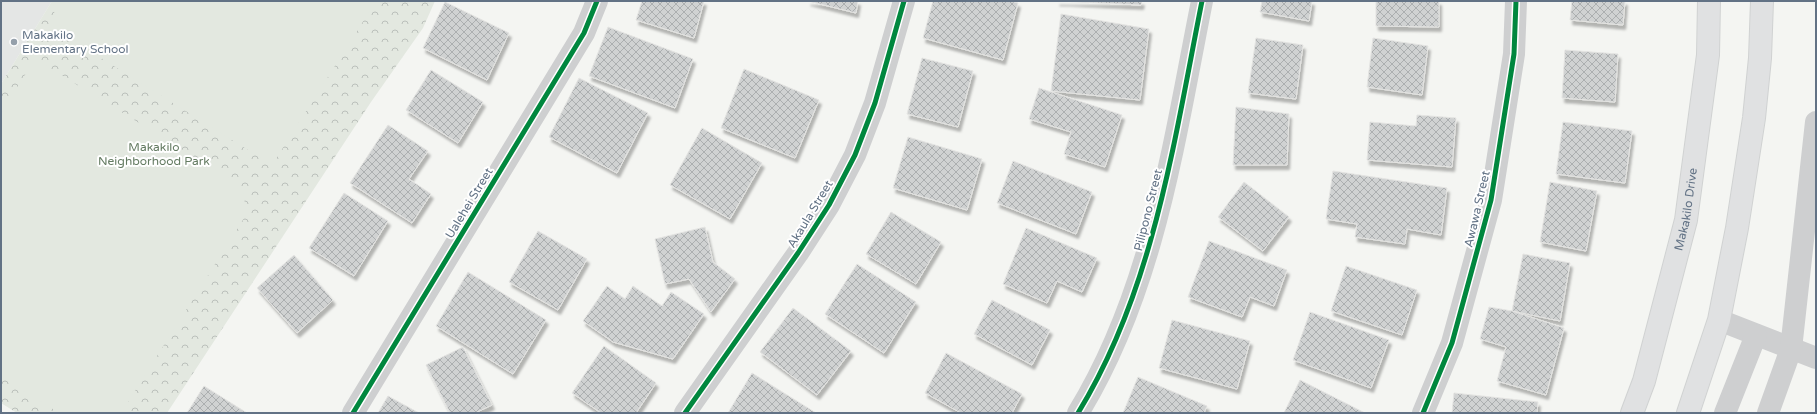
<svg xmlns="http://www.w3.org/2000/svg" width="1817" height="414" viewBox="0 0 1817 414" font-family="'Varela Round',sans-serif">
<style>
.built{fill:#e4e6e5}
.park{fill:url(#park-crowns)}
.garden{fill:#e3e8e0}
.building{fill:url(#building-cross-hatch);stroke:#e4e4e2;filter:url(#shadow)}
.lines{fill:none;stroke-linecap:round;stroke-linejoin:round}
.major-casing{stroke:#d0d2d2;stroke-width:24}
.minor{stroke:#cecfd0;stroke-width:22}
.major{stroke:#e0e1e2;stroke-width:22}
.cycleway-casing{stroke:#fff;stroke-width:8}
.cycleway{stroke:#00873e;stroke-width:5}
.poi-dot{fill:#95a0ab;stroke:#fff;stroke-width:1.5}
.labels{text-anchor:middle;stroke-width:4;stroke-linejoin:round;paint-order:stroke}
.poi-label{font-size:12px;fill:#627285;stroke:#fff;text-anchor:start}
.park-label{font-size:12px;fill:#647b62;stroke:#fff}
.street-label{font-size:12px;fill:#627285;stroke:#fff}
</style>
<defs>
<pattern id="park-crowns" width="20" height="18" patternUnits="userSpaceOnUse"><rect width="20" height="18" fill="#e3e8e0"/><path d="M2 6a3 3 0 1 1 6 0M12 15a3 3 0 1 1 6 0" fill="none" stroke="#bbc0bb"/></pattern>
<pattern id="building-cross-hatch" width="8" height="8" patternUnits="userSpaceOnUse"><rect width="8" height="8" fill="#d0d2d2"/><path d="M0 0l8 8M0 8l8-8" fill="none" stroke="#acafb0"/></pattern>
<filter id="shadow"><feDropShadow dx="2.5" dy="4.5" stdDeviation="1" flood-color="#0004"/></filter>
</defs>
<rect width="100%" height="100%" fill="#f4f5f2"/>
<polygon class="built" points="1,1 52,1 1,84"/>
<polygon class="park" points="52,1 435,1 423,28 371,102 167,413 17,413 1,403 1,84"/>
<g class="garden">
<polygon points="56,1 376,1 272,165 58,31 53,6"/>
<polygon points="35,59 243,187 246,215 121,413 60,413 21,390 1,368 1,113"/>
</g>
<g class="building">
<polygon points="642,1 704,1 694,38 636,20"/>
<polygon points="808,1 858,1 856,13"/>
<polygon points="933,1 1010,1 1018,3 1003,60 923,38"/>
<polygon points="1057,1 1142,1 1141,5"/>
<polygon points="1262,1 1312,1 1309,21 1260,12"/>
<polygon points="1376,1 1439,1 1439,27 1376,26"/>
<polygon points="1572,1 1625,1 1623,25 1570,20"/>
<polygon points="445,2 509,33 487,80 423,48"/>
<polygon points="1061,14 1149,29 1140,100 1051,91"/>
<polygon points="608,27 693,59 675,108 589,76"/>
<polygon points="1256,38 1303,45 1296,99 1248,93"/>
<polygon points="1373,38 1428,46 1422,95 1367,87"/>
<polygon points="1565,50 1618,54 1615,102 1562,98"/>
<polygon points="922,58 973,71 958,127 907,114"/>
<polygon points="744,69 819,100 795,158 721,128"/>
<polygon points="431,70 483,102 458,143 406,110"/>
<polygon points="579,78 648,113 617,173 549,137"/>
<polygon points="1039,88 1122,115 1105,167 1064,154 1071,132 1029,119"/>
<polygon points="1236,107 1289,114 1287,165 1233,165"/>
<polygon points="1417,115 1456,118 1452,167 1367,160 1370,122 1416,126"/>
<polygon points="1563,122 1632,131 1625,183 1556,174"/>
<polygon points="388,125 428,151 409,179 431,194 412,223 350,183"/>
<polygon points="702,128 762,163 730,219 670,185"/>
<polygon points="908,137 982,159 967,210 893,188"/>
<polygon points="1013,161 1092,192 1076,234 997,203"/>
<polygon points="1333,171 1447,188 1441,235 1407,229 1405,244 1355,237 1357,224 1326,219"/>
<polygon points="1244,182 1289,217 1263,251 1218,217"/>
<polygon points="1550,182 1597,191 1586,251 1540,242"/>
<polygon points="344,193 388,221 354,276 309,248"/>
<polygon points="891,212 941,242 916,284 866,254"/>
<polygon points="705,227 713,262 735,279 711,312 689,279 665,284 655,239"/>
<polygon points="1026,228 1097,258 1082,292 1057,281 1047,303 1003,284"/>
<polygon points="538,231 587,259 558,310 509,282"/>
<polygon points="1209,241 1287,270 1274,306 1250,297 1242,317 1188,297"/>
<polygon points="1523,254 1570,263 1560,321 1512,311"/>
<polygon points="294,255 333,300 297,333 257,288"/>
<polygon points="857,264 916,302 884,353 825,314"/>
<polygon points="1346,266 1417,290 1402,335 1331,311"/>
<polygon points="468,272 546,320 513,374 436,326"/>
<polygon points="607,286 625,299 633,286 662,306 671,292 704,314 673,359 613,342 583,321"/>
<polygon points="992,300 1050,330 1032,365 974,334"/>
<polygon points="1489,307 1512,311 1564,328 1546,395 1497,381 1506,347 1480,339"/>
<polygon points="793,308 851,351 817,395 760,352"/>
<polygon points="1310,312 1389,340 1371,388 1293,360"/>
<polygon points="1172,320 1250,341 1237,389 1159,368"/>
<polygon points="604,346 656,383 636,413 601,413 572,393"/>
<polygon points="463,347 492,405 475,413 450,413 426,365"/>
<polygon points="946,353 1022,394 1012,413 961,413 925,393"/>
<polygon points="752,373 816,413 728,413"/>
<polygon points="1138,377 1207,406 1204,413 1123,413"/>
<polygon points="1300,380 1365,413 1284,413"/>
<polygon points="204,386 247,413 187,413"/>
<polygon points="1454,393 1538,402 1537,413 1452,413"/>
<polygon points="388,396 419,413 378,413"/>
</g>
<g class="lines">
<defs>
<g id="major">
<path id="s1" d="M1632,413L1644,381L1686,220L1708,55L1709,1"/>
<polyline points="1688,413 1719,320 1737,228 1754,118 1760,58 1762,1"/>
</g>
</defs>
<use href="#major" class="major-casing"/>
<g class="minor">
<polyline points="1719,320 1816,358"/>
<polyline points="353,413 584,33 597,1"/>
<polyline points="685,413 798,253 829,205 855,155 875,103 904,1"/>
<path d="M1078,413C1154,289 1174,141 1202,1"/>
<polyline points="1423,413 1452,343 1491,200 1514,54 1516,1"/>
<polyline points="1725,413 1756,335"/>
<polyline points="1768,413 1791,349 1816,122"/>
</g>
<use href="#major" class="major"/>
<defs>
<g id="cycleway">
<polyline points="353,413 584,33 597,1"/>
<polyline points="685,413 798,253 829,205 855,155 875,103 904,1"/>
<path d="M1078,413C1154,289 1174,141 1202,1"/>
<polyline points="1423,413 1452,343 1491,200 1514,54 1516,1"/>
</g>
</defs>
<use href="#cycleway" class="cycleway-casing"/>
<use href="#cycleway" class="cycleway"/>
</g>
<circle class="poi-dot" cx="14" cy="42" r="4"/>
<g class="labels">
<g class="poi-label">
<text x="22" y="39">Makakilo<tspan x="22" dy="14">Elementary School</tspan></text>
</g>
<g class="park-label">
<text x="154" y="151">Makakilo<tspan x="154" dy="14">Neighborhood Park</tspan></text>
</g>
<g class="street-label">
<text transform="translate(469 203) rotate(-59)" y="4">Ualehei Street</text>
<text transform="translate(1477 209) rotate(-77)" y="4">Awawa Street</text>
<text transform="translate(1148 210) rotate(-76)" y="4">Pilipono Street</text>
<text dy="4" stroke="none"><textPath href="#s1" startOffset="211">Makakilo Drive</textPath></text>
<text transform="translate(810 214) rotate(-59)" y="4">Akaula Street</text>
</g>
</g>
<rect width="1817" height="414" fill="none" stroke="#627285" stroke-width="4"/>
</svg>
